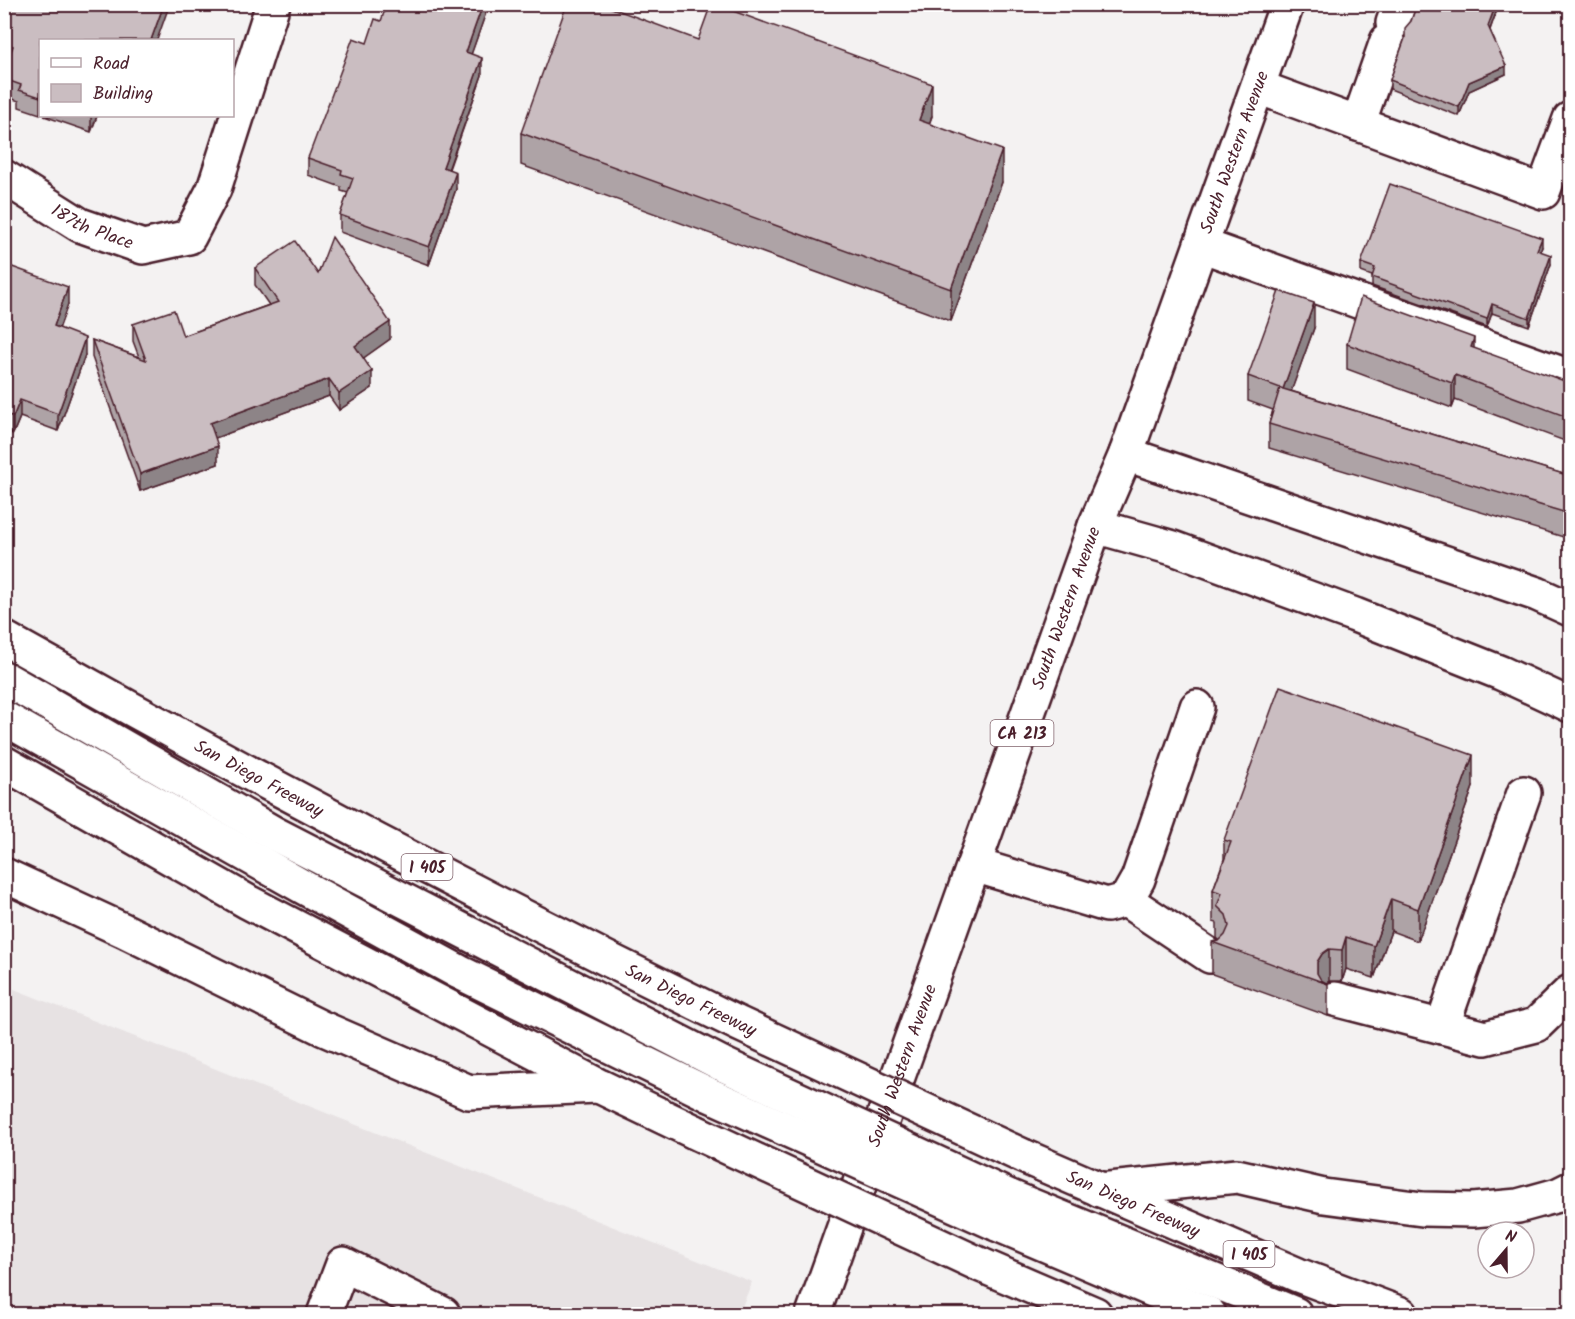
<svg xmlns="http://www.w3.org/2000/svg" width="1575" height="1319" viewBox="0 0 1575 1319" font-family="Kalam,sans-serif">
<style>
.built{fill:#e7e2e3}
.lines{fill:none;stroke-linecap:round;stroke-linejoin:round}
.minor-casing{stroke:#4a1f2b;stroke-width:38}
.major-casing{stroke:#4a1f2b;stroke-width:38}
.highway-casing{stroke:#4a1f2b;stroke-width:38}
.minor{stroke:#fff;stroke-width:33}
.major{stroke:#fff;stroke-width:33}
.highway{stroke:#fff;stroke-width:33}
.highway-bridge-casing{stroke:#4a1f2b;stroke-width:38;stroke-linecap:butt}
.highway-bridge{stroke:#fff;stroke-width:33}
.wall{fill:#aea3a6;stroke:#4a1f2b;stroke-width:1.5}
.shaded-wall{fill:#8d8487;stroke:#4a1f2b;stroke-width:1.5}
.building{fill:#cabdc1;stroke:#4a1f2b;stroke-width:1.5}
.labels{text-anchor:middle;stroke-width:5;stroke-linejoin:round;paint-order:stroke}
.shield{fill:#fff;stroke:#80626b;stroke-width:1.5}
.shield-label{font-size:16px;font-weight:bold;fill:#4a1f2b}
.street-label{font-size:18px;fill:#4a1f2b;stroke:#fff}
</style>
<rect width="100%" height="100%" fill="#f4f2f2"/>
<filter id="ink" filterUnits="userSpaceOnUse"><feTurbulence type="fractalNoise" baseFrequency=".0167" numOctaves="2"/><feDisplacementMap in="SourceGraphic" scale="12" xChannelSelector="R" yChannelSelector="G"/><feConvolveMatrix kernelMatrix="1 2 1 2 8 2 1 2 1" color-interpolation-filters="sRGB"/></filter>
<g filter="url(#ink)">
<polygon class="built" points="4,985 752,1282 739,1314 5,1314"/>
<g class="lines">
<defs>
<g id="minor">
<polyline points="1393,23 1400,4"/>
<polyline points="1258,87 1543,192 1570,119"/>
<polyline points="1358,124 1387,41"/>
<path id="s1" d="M4,177L80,225L143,247L189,237L214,189L273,4"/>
<polyline points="1201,245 1570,377"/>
<polyline points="974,865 1107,905 1126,900 1138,879 1197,707"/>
<polyline points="1126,900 1210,956"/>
<polyline points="1335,999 1485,1038 1536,1025 1570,992"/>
<polyline points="1442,1027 1524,793"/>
<polyline points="324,1314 343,1264 443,1314"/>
</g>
<g id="major">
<path id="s2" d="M813,1314L1095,526L1126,454L1287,4"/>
</g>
<g id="highway">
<polyline points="1126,454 1537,594 1570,609"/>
<polyline points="1095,526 1173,548 1355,615 1501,673 1570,705"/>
<path id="s3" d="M4,638C245,774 489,902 737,1023"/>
<polyline points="4,678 275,834 722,1064"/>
<polyline points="4,718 305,888 459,972 710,1095"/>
<polyline points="4,763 248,902 599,1086 695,1132"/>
<polyline points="4,875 123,930 322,1028 469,1092 597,1086"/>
<path id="s4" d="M1023,1156L1298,1275L1401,1314"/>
<polyline points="1100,1190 1237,1176 1324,1196 1422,1209 1473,1210 1518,1206 1558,1195 1570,1189"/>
<polyline points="1008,1196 1295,1314"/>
<polyline points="997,1224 1209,1314"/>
<polyline points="981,1265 1095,1314"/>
</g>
</defs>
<use href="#minor" class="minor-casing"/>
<use href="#major" class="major-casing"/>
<use href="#highway" class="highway-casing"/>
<use href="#minor" class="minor"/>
<use href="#major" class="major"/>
<use href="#highway" class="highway"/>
<defs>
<g id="highway-bridge">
<polyline points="737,1023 1023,1156"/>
<polyline points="722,1064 1008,1196"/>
<polyline points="710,1095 997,1224"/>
<polyline points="695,1132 981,1265"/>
</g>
</defs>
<use href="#highway-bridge" class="highway-bridge-casing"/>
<use href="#highway-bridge" class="highway-bridge"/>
</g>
<g class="wall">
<polygon points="4,4 169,4 169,6 40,40 40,114 19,107 19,101 4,96 4,70 8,61 4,60"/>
<polygon points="489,4 471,54 482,75 449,169 456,189 429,265 340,232 340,215 348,193 341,191 341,187 308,175 308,158 367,43 381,21"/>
<polygon points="1417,4 1499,4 1490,30 1506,74 1469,91 1459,116 1390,89 1390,80"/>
<polygon points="698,40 932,116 929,124 1002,182 951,321 521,165 521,133"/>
<polygon points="44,116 97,116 91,132"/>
<polygon points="1542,247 1540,251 1551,264 1529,326 1492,313 1487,327 1372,286 1372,276 1361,272 1361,263"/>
<polygon points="4,264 68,304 59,328 85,355 58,431 20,417 13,434 4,431"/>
<polygon points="255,268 318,274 390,339 363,358 372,388 339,410 329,396 215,438 218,464 140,491 92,357 92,340 139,357 133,341 133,324 183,336 269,305 255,285"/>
<polygon points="1314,328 1291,391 1570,476 1570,539 1269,448 1269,424 1273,410 1248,401 1248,376"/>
<polygon points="1347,344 1474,349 1570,383 1570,443 1455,400 1452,408 1347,369"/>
<polygon points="1473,787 1418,941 1391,931 1374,978 1346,969 1342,981 1329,981 1326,983 1328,984 1328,1016 1212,974 1212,942 1219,940 1217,938 1217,923 1213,922 1213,890 1224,859 1224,840"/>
</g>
<g class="shaded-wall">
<polygon points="164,4 169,4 169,6 157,40 151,40"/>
<polygon points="483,4 489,4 466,69 466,52"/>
<polygon points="1496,4 1499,4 1488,35 1488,26"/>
<polygon points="482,58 482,75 443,184 443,167"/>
<polygon points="1506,66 1506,74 1469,91 1459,116 1459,107 1469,82"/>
<polygon points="932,84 932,116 919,152 919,120"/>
<polygon points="91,116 97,116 91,132"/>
<polygon points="1002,150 1002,182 951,321 951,289"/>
<polygon points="456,172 456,189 429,265 429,247"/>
<polygon points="1542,238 1542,247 1537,259 1537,250"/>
<polygon points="1551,255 1551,264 1529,326 1529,318"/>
<polygon points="68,287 68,304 54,343 54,326"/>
<polygon points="1314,303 1314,328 1283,414 1283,389"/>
<polygon points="1492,304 1492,313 1487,327 1487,319"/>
<polygon points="390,322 390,339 355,364 355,346"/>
<polygon points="85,338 85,355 58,431 58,414"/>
<polygon points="1474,338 1474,363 1471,347"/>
<polygon points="372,371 372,388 339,410 339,393"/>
<polygon points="1455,375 1455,400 1452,408 1452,383"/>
<polygon points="329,379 329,396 210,440 210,423"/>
<polygon points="20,400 20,417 13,434 13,417"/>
<polygon points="218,446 218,464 140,491 140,474"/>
<polygon points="1473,755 1473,787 1418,941 1418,909"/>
<polygon points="1391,899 1391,931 1374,978 1374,946"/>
<polygon points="1346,937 1346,969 1342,981 1342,950"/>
<polygon points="1329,949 1329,981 1326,983 1317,980 1317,962 1322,954"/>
</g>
<g class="building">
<polygon points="4,4 164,4 151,40 40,40 40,97 19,90 21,85 4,79 4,70 13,46 4,43"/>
<polygon points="387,4 483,4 466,52 482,58 443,167 456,172 429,247 340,215 353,178 341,174 342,170 308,158 353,38 367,43 375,19 381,21"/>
<polygon points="567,4 601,4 698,40 711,4 714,4 932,84 919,120 1002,150 951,289 521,133"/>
<polygon points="1417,4 1496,4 1488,26 1506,66 1469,82 1459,107 1390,80 1405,38 1405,28 1411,21"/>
<polygon points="1390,184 1542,238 1537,250 1551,255 1529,318 1492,304 1487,319 1372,277 1375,268 1361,263"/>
<polygon points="332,237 390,322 355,346 372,371 339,393 329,379 210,423 218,446 140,474 92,340 146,360 133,324 174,310 183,336 278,302 255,268 295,241 318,274"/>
<polygon points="4,264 68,287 54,326 85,338 58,414 20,400 13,417 4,413"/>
<polygon points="1279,291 1314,303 1283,389 1248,376"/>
<polygon points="1361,297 1474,338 1471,347 1570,383 1570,418 1455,375 1452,383 1347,344"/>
<polygon points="1280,388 1570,476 1570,514 1269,424"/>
<polygon points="1280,686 1473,755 1418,909 1391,899 1374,946 1346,937 1342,950 1329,949 1322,954 1317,962 1317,973 1321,980 1328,984 1212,942 1219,941 1225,935 1229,926 1226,915 1217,906 1222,893 1213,890 1231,842 1224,840"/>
</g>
</g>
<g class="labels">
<g class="shield">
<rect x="990.5" y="720" width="63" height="26" rx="4.5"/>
<rect x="401.5" y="854" width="51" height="26" rx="4.5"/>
<rect x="1223.5" y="1241" width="51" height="26" rx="4.5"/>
</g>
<g class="shield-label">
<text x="1022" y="739">CA 213</text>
<text x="427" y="873">I 405</text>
<text x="1249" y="1260">I 405</text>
</g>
<g class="street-label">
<text dy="6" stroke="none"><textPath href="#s2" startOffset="1236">South Western Avenue</textPath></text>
<text dy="6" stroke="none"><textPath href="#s1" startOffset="102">187th Place</textPath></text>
<text dy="6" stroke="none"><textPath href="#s2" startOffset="750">South Western Avenue</textPath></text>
<text dy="6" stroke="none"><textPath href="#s3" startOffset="291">San Diego Freeway</textPath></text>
<text transform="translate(691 1000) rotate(26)" y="6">San Diego Freeway</text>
<text dy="6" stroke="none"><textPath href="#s2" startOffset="264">South Western Avenue</textPath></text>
<text dy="6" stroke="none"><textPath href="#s4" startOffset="120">San Diego Freeway</textPath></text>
</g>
</g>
<rect width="1575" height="1319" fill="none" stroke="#fff" stroke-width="24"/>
<rect x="12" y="12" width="1551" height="1295" fill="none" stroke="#4a1f2b" stroke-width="2" filter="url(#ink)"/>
<rect x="39" y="39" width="195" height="78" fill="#ffffff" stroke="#b7a5aa" stroke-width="1.5"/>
<rect x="51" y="58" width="30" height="9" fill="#ffffff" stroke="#b7a5aa" stroke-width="1.5"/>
<text x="93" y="69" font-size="18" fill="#4a1f2b">Road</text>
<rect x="51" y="84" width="30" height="18" fill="#cabdc1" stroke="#b7a5aa" stroke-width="1.5"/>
<text x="93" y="99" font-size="18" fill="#4a1f2b">Building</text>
<g transform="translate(1506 1250) rotate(20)"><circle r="28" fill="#ffffff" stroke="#b7a5aa" stroke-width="1.5"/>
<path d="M0-4.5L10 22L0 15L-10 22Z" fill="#4a1f2b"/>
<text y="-9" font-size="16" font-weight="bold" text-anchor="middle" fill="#4a1f2b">N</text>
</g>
</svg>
